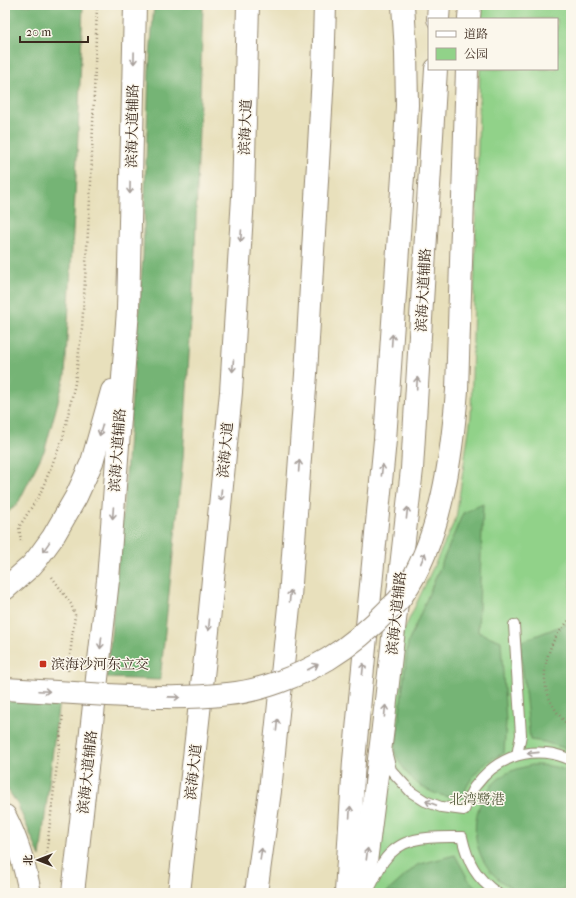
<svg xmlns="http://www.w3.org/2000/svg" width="576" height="898" viewBox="0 0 576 898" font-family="'IM FELL French Canon','Noto Serif SC',serif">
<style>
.green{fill:#91d289;stroke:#667e54}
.forest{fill:#74b475;stroke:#586f4a}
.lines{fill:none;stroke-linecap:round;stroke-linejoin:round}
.service-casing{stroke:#92856d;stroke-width:12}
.primary-casing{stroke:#92856d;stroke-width:24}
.trunk-casing{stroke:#92856d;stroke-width:24}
.path{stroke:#92856d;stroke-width:2.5;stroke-dasharray:1 3;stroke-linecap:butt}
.service{stroke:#fff;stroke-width:10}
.primary{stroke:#fff;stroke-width:22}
.trunk{stroke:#fff;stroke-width:22}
.primary-bridge-casing{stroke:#92856d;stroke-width:24;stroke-linecap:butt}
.primary-bridge{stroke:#fff;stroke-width:22}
.oneway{stroke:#a79f9a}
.poi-dot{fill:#c8321e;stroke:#fbf7ec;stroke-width:1.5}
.labels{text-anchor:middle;stroke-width:3;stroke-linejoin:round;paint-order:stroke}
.street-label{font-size:14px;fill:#3b2a1e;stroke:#fbf7ec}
.poi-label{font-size:14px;fill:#3b2a1e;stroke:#fbf7ec;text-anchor:start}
.park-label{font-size:14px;fill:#555c3e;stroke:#fbf7ec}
</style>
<rect width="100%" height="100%" fill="#fbf7ec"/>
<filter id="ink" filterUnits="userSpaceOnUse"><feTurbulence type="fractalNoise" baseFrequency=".025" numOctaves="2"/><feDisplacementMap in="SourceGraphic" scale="8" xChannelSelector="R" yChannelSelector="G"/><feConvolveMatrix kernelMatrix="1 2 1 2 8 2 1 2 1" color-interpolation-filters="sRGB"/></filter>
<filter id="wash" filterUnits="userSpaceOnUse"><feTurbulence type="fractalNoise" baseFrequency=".012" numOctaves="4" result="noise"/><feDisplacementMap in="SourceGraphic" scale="16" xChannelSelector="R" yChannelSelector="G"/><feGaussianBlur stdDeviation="0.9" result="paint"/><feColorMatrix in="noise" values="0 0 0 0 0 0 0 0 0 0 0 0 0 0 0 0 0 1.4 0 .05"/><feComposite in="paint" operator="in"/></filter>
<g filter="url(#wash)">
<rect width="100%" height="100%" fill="#e8e0bc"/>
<polygon class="green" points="481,5 571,5 571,893 372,893 400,639 456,518 471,416 480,69 557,69 557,19 481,19"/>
<g class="forest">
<polygon points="5,5 83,5 77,159 65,376 45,449 18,503 5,515"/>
<polygon points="154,5 203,5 195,251 183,458 160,680 107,678 125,487 143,256 149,70"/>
<path d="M483,504L478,632L501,641L506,722L504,753C482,762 470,776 462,798C429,797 409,783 395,753L408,643L463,513Z"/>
<polygon points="571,622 571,750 544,742 530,740 520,642"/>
<polygon points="5,696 59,700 40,857 17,803 5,786"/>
<path d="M532,765C546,765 558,766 571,773V886C560,892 551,893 539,893C535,893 531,894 527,893C520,892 513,889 507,885C468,862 464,805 501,777C510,770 521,768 532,765Z"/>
<polygon points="455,855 468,879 482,893 386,893 417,865"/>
</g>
</g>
<g filter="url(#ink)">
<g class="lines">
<defs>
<g id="service">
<polyline points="514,625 521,735 517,755"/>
<path d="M386,751L391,770L411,792L425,801L441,807L464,810C468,802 470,791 476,785C495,760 523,748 554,754C560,756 565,757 571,760"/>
<path d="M369,889C374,881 378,870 383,862C402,834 432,837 462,837C468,863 476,878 497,893"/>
</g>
<g id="primary">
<polyline points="438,19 439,5"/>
<polyline points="469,19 470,5"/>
<polyline points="5,589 31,566 37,559 53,537 76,497 92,462 112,391"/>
<path d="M5,816C18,841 25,866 30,893"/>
<polyline points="73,893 108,580 128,310 135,5"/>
<polyline points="346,893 354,761 385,440 404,161 407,105 406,52 403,5"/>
<polyline points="362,893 382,736 412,469 436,69"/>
</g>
<g id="trunk">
<polyline points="179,893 208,631 231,392 243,197 248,5"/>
<polyline points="256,893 270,791 290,597 306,374 323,75 325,5"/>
</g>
</defs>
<use href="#service" class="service-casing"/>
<use href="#primary" class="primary-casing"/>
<use href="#trunk" class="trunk-casing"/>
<g class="path">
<polyline points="21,541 19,527 40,494 63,438 75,383 82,328 91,183 97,5"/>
<polyline points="52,577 71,604 75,615 68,671"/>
<path d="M571,618C565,625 558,633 554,640C551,645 550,650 548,655C539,685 550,708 571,728"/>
<polyline points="46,856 63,714"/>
</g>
<use href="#service" class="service"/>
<use href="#primary" class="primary"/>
<use href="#trunk" class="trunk"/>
<defs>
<path id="primary-bridge" d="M5,689C39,691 74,693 108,695C148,697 188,699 228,694C261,691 299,676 328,659C351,645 371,628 390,608C395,604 400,599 403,594C441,540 452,455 457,390L467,69"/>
</defs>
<use href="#primary-bridge" class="primary-bridge-casing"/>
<use href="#primary-bridge" class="primary-bridge"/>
</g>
<defs><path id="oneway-shaft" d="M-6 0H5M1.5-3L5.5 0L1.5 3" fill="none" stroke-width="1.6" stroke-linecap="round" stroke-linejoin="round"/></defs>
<g class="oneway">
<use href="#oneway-shaft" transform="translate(134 58) rotate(91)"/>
<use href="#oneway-shaft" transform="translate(130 188) rotate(91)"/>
<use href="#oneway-shaft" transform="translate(241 236) rotate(94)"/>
<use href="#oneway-shaft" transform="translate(392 340) rotate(-86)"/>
<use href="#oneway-shaft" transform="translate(233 366) rotate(94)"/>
<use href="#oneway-shaft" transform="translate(417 383) rotate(-87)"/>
<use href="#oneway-shaft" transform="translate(101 430) rotate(106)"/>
<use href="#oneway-shaft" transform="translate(299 466) rotate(-86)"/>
<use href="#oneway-shaft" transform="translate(382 470) rotate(-84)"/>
<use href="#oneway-shaft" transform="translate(221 495) rotate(95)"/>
<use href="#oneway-shaft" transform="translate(113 513) rotate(94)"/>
<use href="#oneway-shaft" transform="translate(407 513) rotate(-84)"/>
<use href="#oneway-shaft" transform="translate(46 547) rotate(125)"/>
<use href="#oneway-shaft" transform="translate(423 558) rotate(-68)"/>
<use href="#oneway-shaft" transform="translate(290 596) rotate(-85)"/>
<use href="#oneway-shaft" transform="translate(209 625) rotate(95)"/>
<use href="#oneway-shaft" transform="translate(101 643) rotate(96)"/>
<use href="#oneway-shaft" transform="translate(313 667) rotate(-28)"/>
<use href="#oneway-shaft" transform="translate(363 669) rotate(-84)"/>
<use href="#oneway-shaft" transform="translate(44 691) rotate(3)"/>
<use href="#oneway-shaft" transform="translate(174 697) rotate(1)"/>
<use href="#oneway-shaft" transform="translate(385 711) rotate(-84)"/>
<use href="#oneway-shaft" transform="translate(277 725) rotate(-84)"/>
<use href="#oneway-shaft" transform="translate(533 753) rotate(174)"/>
<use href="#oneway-shaft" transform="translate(431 803) rotate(-159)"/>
<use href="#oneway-shaft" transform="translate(350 812) rotate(-86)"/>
<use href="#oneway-shaft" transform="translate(261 854) rotate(-82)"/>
<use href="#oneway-shaft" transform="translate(367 854) rotate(-83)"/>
</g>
</g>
<rect class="poi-dot" x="39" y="660" width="8" height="8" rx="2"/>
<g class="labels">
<g class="street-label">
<text transform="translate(132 126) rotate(-89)" y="5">滨海大道辅路</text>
<text transform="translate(245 127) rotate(-88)" y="5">滨海大道</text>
<text transform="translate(423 290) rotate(-87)" y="5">滨海大道辅路</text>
<text transform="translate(117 450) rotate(-86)" y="5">滨海大道辅路</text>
<text transform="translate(225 450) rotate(-85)" y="5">滨海大道</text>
<text transform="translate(396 613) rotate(-84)" y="5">滨海大道辅路</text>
<text transform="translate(87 772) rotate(-84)" y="5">滨海大道辅路</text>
<text transform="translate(193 772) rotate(-84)" y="5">滨海大道</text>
</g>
<g class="poi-label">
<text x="51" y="669">滨海沙河东立交</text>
</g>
<g class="park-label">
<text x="477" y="804">北湾鹭港</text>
</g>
</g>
<rect width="576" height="898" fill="none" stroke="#fbf7ec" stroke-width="20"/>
<rect x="428" y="18" width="130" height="52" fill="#fbf7ec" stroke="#aea59a"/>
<rect x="436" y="31" width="20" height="6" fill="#ffffff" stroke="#aea59a"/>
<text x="464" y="38" font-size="12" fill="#3b2a1e">道路</text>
<rect x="436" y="48" width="20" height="12" fill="#91d289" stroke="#aea59a"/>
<text x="464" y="58" font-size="12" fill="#3b2a1e">公园</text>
<g transform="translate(38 860) rotate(270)" stroke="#fbf7ec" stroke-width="3" paint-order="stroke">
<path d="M0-3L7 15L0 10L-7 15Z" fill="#3b2a1e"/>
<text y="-6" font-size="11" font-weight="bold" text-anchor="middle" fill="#3b2a1e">北</text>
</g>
<path d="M20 36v6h68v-6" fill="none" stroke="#3b2a1e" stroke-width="2"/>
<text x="26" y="36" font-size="12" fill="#3b2a1e" stroke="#fbf7ec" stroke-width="3" paint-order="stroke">20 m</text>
</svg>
